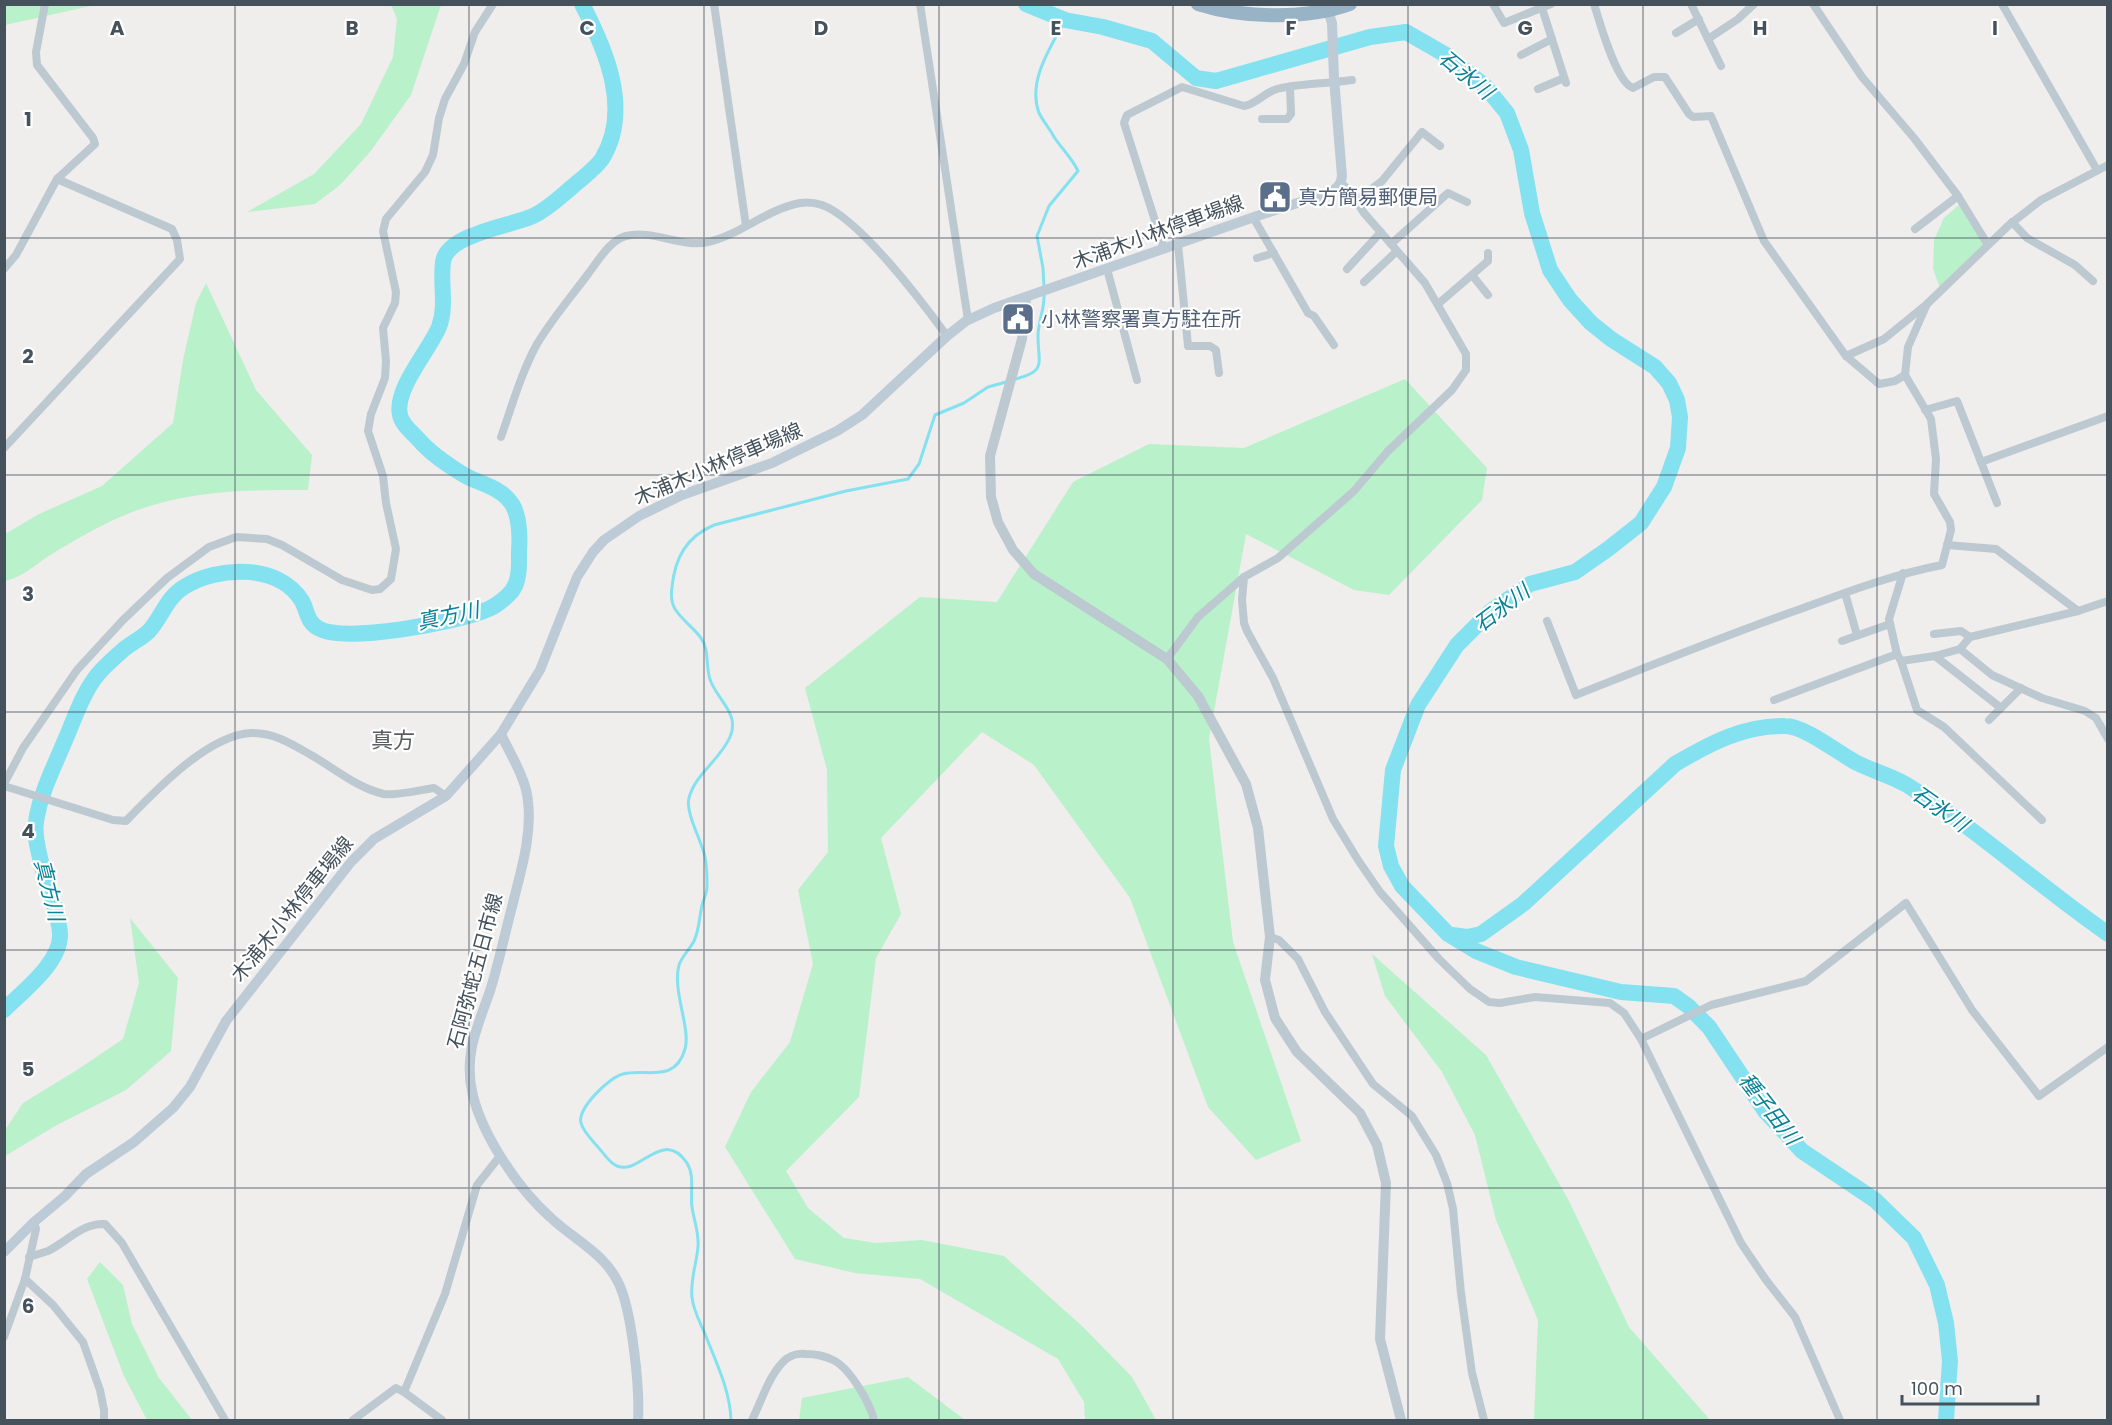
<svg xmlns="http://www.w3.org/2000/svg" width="2112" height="1425" viewBox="0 0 2112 1425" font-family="Poppins,'Noto Sans JP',sans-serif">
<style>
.green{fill:#b9f1ca}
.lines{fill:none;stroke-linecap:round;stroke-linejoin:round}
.stream{stroke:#84e1f0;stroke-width:3}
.river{stroke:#84e1f0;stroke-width:16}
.minor{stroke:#bdc9d0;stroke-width:8}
.tertiary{stroke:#bdc9d0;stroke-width:10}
.secondary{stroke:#bdcbd6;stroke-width:10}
.trunk{stroke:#98b2c6;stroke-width:14}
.grid{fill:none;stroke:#45525c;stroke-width:1.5;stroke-opacity:0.55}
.labels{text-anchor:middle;stroke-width:4.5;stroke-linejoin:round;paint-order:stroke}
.service-label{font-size:20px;fill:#4e5e75;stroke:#fff;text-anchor:start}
.street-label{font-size:20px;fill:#45525c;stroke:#fff}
.water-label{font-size:21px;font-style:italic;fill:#088296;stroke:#fff}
.quarter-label{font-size:22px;fill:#5a5e63;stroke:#fff}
.grid-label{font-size:20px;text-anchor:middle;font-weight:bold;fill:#45525c;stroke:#fff;stroke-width:4.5;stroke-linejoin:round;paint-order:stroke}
</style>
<rect width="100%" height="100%" fill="#f0eded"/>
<g class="green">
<polygon points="5,4 95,5 5,25"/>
<polygon points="391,5 441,5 411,95 370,152 340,185 315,204 247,212 314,174 361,124 393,57 397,19"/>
<polygon points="1959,205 1990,247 1940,288 1933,269 1934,240 1944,218"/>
<path d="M206,283L256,390L312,455L308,490C241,490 182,490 120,517C97,527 73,541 52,554C37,563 22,578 5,581V534L39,514L102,486L173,423L183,360L196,303Z"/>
<polygon points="1405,379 1487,468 1482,500 1389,595 1354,590 1246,534 1209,739 1233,942 1301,1141 1256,1160 1208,1107 1130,898 1034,765 982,732 881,838 901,914 876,958 859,1097 786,1171 808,1208 844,1238 876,1243 922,1240 1004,1256 1083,1327 1132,1377 1156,1420 1085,1420 1084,1402 1058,1359 920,1279 855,1273 795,1259 725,1147 751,1092 790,1042 813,964 798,890 828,852 827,770 805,688 920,597 997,602 1073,482 1149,444 1244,448"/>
<polygon points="130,918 178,978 171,1051 126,1090 55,1126 5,1156 5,1130 23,1103 77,1070 123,1039 139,983"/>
<polygon points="1372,954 1486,1055 1569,1201 1629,1327 1710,1420 1534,1420 1538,1320 1496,1220 1475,1135 1442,1072 1385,996"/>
<polygon points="100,1262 123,1285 132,1324 159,1378 192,1420 147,1420 124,1376 87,1279"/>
<polygon points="908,1377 965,1420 799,1420 802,1398"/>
</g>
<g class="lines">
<g class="stream">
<path d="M1044,287L1043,268L1037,236L1049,206L1078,171C1072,158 1062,149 1054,137C1050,129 1043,121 1039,113C1027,81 1051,47 1065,20"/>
<path d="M1012,380C1048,371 1038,365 1038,336C1038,322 1045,308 1044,294"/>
<path d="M731,1420C730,1390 716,1362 705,1334C700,1322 693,1310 692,1297C690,1279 697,1263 698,1246C699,1232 694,1221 692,1207C690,1192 695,1176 687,1163C662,1127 640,1176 617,1166C609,1163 603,1152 597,1146C592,1140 583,1131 581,1123C577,1109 609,1077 623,1074C646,1068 675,1084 685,1049C691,1028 672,991 679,965C682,956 690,949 694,941C700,928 699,915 703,902C705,896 707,892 707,886C707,877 707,866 705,857C702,841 685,813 689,798C695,774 720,760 730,737C740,715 719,701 711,682C705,669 710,650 701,638C694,628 682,620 675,609C671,602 671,594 672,587C675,558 686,537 714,525L846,491L908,479L919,464L935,415L964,403L988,387L1006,382"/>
</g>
<g class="river">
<polyline points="1026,4 1065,20 1103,27 1152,41 1196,78 1216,81 1370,37 1406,32 1446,55 1485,86 1507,113 1521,150 1532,213 1550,270 1570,300 1591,323 1611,339 1655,367 1669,383 1677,400 1680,417 1678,448 1664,487 1641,523 1608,549 1575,572 1530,584 1491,611 1457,645 1418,705 1393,770 1386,846 1391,866 1402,886 1448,934 1476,951 1516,967 1621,992 1674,996 1688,1006 1709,1027 1765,1111 1802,1151 1875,1200 1914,1238 1937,1285 1946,1323 1950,1361 1946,1420"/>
<path d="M1452,935L1467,937L1481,934L1523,904L1675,764C1709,744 1744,725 1785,726C1805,726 1838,753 1857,763C1873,771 1892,776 1907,785C1978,830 2039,886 2108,934"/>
<path d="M4,1010C23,991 62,962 60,933C58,909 46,886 41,862C38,849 34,835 36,822C40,793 55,765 66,738C75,717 84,690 99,673C106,665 115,657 123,650C131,643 141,639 149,631C162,617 166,598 184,587C217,566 279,563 302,601C307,610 307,622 318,628C344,644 457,622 486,610C495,607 506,598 512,591C520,580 519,565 519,552C520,537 520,517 512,504C501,487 480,484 464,475C448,465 431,454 419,440C412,432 402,425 400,415C394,389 429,351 439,327C447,306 440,284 443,262C447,234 511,226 533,216C548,209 560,197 572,187C582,178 595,169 602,159C632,110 606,50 582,4"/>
</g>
<g class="minor">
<polyline points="714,4 746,226"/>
<polyline points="920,4 968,320"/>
<polyline points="1493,4 1504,23 1551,4"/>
<path d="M1594,4C1600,23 1616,82 1633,88L1654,77H1665L1689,114L1693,117L1711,116L1764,241L1846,356L1879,384L1895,381L1905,375"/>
<polyline points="1691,4 1721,66"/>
<polyline points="1813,4 1862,77 1914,138 1958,196 1988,245"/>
<polyline points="2002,4 2097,170"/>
<polyline points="1542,8 1566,83"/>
<polyline points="1676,33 1699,19"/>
<polyline points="1708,39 1738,19 1754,4"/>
<polyline points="1521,55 1552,39"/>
<polyline points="1538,89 1564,78"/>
<polyline points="1262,119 1287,119 1291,114 1290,87"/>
<polyline points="1356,201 1382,181 1422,132 1440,146"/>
<polyline points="1253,217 1308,313 1314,316 1334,345"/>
<polyline points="2012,222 2027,238 2075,265 2093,281"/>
<polyline points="1915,229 1958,196"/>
<polyline points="1178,244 1188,346 1210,346 1216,350 1219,373"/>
<polyline points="1391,244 1448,193 1467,202"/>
<path d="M1164,249L1124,123L1127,115L1182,87L1244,106C1257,104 1263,93 1277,89C1300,83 1327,84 1352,80"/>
<polyline points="1257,258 1274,253"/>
<polyline points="4,269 16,255 57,179 95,144 93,138 37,65 36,52 45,4"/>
<polyline points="1107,269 1137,380"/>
<polyline points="1347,269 1381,232"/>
<polyline points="1472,275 1488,295"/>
<polyline points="1364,282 1397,251"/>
<polyline points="1438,304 1488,261 1488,253"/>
<polyline points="1846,356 1884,339 1927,304 2009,225 2041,200 2108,165"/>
<polyline points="1925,410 1957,401 1981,462 2108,416"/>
<path d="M501,437C512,406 521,373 537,344C552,319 571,297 588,274C598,261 610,240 626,236C653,229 681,248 708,242C740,235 767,209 800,203C807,202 816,203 822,205C859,218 923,303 947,336"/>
<polyline points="4,448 180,259 177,240 172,229 57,179"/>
<polyline points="1981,462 1997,503"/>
<polyline points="1947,545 1996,549 2078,611"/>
<polyline points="1903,573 1889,619 1897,654 1901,661 1935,656 1960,649 1970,637 2078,611 2108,601"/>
<polyline points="1244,577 1242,600 1244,623 1247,631 1273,678 1333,819 1358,860 1380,892 1439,959 1470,989 1489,1002 1500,1003 1535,997 1610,1003 1624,1013 1641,1039 1741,1243 1766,1280 1795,1317 1840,1420"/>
<polyline points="1845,593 1857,635"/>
<path d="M1547,621L1576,695C1652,665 1729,634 1806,607C1852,590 1895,574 1942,565L1951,530L1950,522L1934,494L1936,459L1931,419L1905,375L1908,347L1927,304"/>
<polyline points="1934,634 1961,631 1970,637"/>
<polyline points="1842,641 1890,624"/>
<polyline points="1960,649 1992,675 2042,698 2085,711 2096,718 2108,739"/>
<polyline points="1935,656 2001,708"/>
<polyline points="1167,659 1198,617 1244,577 1278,558 1354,491 1388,451 1452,390 1466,370 1466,354 1425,283 1364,213 1350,191 1341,183"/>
<polyline points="1901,661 1917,710 1944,727 2042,820"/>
<polyline points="1774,700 1897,654"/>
<polyline points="1989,720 2021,688"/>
<polyline points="4,784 23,748 77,670 123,620 167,578 209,547 236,537 267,539 282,545 342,580 372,590 380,589 391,579 396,549 386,503 383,476 368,431 371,414 385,378 386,361 383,328 395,303 396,292 383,231 386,219 425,172 433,155 439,118 445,99 464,64 475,32 493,4"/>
<path d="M4,786L113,820L126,821C155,791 208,735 251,733C273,732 292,744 311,755C334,768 357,788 384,794C395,796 421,790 434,788L446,796"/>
<polyline points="1270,937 1279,940 1298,959 1325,1012 1373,1084 1412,1116 1436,1155 1447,1183 1453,1209 1461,1293 1472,1373 1484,1420"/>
<polyline points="1641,1039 1711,1005 1806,981 1906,903 1972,1010 2039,1096 2108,1047"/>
<path d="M29,1257C35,1255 42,1253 48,1251C68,1241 82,1223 105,1224L122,1243L225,1420"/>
<polyline points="25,1279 53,1305 83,1342 100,1390 104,1410 104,1420"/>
<polyline points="4,1337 25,1279 36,1229 34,1222"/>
<polyline points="404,1392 445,1294 477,1185 500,1156"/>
<polyline points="353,1420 396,1388 404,1392 442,1420"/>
<path d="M752,1420C761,1402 768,1378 782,1363C789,1355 796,1353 806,1354C815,1354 825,1356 833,1360C850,1368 870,1403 874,1420"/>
</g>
<polyline class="tertiary" points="1026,298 1022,339 990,456 991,497 998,522 1013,550 1034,574 1167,659 1198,696 1246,784 1258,828 1270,937 1265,980 1275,1018 1297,1052 1360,1113 1377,1145 1386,1183 1380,1339 1401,1420"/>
<g class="secondary">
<path d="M501,734C510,754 526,778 528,801C532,836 521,870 513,903C505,933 499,962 490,991C477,1028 463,1056 473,1096C484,1138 518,1188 550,1217C573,1239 604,1253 618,1282C632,1309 640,1390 638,1420"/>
<path d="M4,1252L34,1222L65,1196L86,1174L134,1142L173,1108L190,1087L226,1021L351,862L374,839L446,796L501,734L540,670L577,577L593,552L604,540L639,516L682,495L772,463L837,431L862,415L947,336L966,321L994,308L1257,216L1329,193C1337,188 1341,185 1342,176L1334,78L1332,23L1328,11"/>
</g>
<path class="trunk" d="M1198,4C1242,18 1306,20 1350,4"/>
</g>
<path class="grid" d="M235,4V1420M469,4V1420M704,4V1420M939,4V1420M1173,4V1420M1408,4V1420M1643,4V1420M1877,4V1420M4,238H2108M4,475H2108M4,712H2108M4,950H2108M4,1188H2108"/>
<defs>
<symbol id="civic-square" viewBox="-11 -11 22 22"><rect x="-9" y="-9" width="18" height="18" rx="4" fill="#5c6f8a" stroke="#fff"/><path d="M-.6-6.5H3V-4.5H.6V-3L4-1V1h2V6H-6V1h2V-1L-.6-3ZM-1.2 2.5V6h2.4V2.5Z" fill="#fff"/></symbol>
</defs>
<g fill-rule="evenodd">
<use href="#civic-square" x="1256" y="178" width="38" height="38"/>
<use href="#civic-square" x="999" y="300" width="38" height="38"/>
</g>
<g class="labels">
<g class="service-label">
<text x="1298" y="204">真方簡易郵便局</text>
<text x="1041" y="326">小林警察署真方駐在所</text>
</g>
<g class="street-label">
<text transform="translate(1158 232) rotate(-20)" y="7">木浦木小林停車場線</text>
<text transform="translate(718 464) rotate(-23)" y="7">木浦木小林停車場線</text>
<text transform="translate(292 909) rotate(-51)" y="7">木浦木小林停車場線</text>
<text transform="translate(475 971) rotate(-75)" y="7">石阿弥蛇五日市線</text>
</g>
<g class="water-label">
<text transform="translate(1466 75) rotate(40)" y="7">石氷川</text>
<text transform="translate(1502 608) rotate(-37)" y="7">石氷川</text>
<text transform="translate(448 616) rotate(-12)" y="7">真方川</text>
<text transform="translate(1940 809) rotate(35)" y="7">石氷川</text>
<text transform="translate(49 890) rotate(76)" y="7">真方川</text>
<text transform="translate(1769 1109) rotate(52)" y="7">種子田川</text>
</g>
<g class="quarter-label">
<text x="393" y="748">真方</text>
</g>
</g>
<g class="grid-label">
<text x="117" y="35">A</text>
<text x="352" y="35">B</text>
<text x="587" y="35">C</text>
<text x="821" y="35">D</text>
<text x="1056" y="35">E</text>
<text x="1291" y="35">F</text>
<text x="1525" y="35">G</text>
<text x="1760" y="35">H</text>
<text x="1995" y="35">I</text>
<text x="28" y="126">1</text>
<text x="28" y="363">2</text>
<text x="28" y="601">3</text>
<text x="28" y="838">4</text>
<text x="28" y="1076">5</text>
<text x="28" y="1313">6</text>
</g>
<rect width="2112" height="1425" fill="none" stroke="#45525c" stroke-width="12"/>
<path d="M1902 1395v9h136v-9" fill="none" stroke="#45525c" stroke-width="3"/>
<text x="1911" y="1395" font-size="18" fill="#45525c" stroke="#ffffff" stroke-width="4.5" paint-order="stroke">100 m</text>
</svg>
